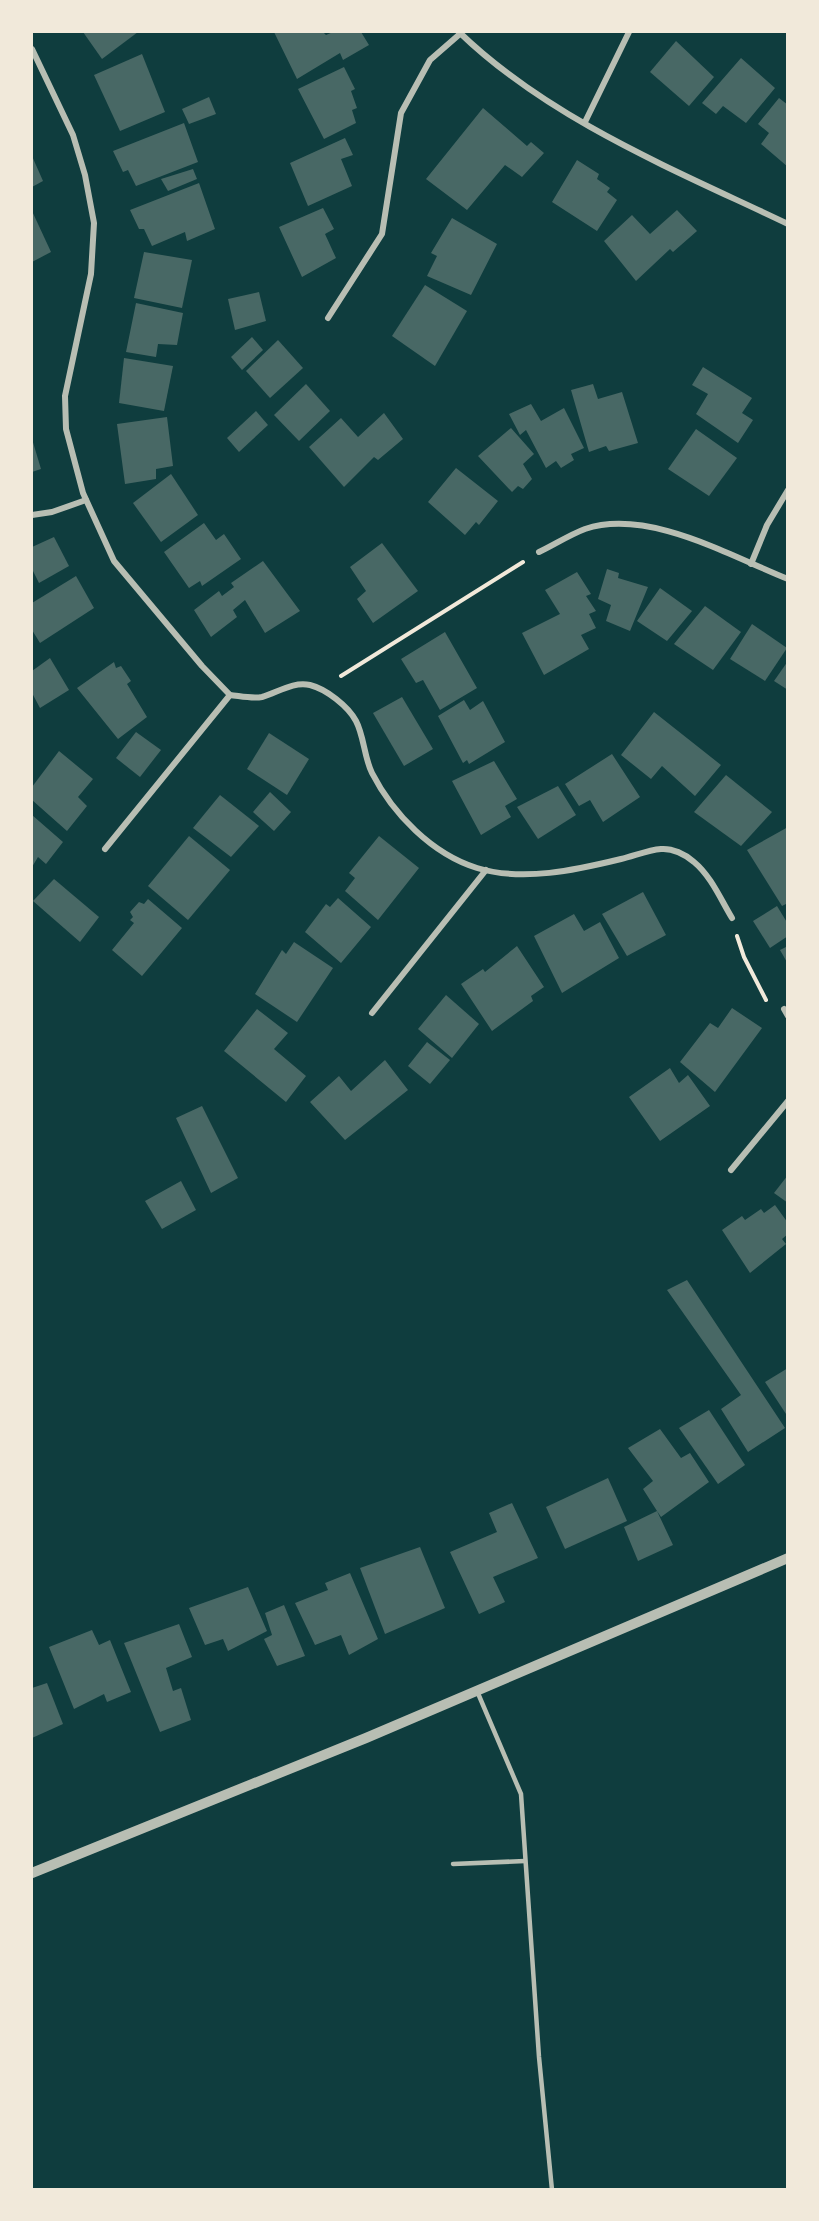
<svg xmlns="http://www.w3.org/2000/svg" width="819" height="2221" viewBox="0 0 819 2221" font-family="'Open Sans',sans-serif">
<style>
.building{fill:#486865}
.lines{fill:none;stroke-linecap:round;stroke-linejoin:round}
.path{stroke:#f1e9da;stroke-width:4}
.service{stroke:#b8beb3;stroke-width:4.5}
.minor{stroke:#b8beb3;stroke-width:6}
.tertiary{stroke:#b8beb3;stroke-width:10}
</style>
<rect width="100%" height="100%" fill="#0f3d3e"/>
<g class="building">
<polygon points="83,32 138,32 102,59"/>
<polygon points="274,32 323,32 326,35 333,32 361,32 369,45 343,60 340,53 297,79"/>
<polygon points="676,41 714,77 689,106 650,72"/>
<polygon points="142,54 165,112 120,131 94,75"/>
<polygon points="741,58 775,88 746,123 723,106 716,114 702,103"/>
<polygon points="344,67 355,89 351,91 357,108 352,110 356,123 324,139 298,89"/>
<polygon points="209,97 216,114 189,124 182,109"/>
<polygon points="779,98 788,105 788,167 761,144 769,133 758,124"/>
<polygon points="483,108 527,146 531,142 544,153 522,177 505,165 467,210 426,179"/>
<polygon points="184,123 198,162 136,186 128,170 123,172 113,151"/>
<polygon points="345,138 353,155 341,159 352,186 308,206 290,163"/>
<polygon points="32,156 43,181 32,187"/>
<polygon points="577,160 599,174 597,179 610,188 607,192 617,200 597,231 552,202"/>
<polygon points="193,169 197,179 168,191 161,179"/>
<polygon points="199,183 215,229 187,241 185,232 152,246 144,229 139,229 130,210"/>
<polygon points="323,208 334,229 325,234 336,258 302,277 279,227"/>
<polygon points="677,210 697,231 673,252 670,249 636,281 604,241 632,215 650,234"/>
<polygon points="32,211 51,252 32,262"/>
<polygon points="452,218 497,244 471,295 427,276 437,256 431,253"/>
<polygon points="144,252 192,260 182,308 134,298"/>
<polygon points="425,285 467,311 435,366 392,336"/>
<polygon points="259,292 266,321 235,330 228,299"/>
<polygon points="136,303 183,313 177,345 158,344 156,357 126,352"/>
<polygon points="252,337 263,350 242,370 231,357"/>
<polygon points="278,340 303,368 270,398 246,371"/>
<polygon points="124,358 173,366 164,411 119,403"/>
<polygon points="703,367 752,398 742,413 753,420 738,443 696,414 708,394 692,385"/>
<polygon points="306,384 330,411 299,441 274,415"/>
<polygon points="593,384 598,399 622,392 638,443 609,451 606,446 589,452 571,390"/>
<polygon points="531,404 541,421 564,408 584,448 571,454 574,460 561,468 556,461 546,468 526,430 520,435 509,414"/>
<polygon points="256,411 268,425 239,452 227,438"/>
<polygon points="384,413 403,439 378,460 374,457 344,487 309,447 341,418 358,437"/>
<polygon points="167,417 173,466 156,469 156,479 125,484 117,424"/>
<polygon points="511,428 534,454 523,464 532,479 523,489 518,486 512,492 478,456"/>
<polygon points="696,429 737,458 709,496 668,469"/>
<polygon points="32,439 41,469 32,472"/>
<polygon points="456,468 498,501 479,525 476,522 465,535 428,502"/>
<polygon points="171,474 198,515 161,542 133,503"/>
<polygon points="204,523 216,540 224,534 241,559 202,586 200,581 189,588 164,552"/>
<polygon points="54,537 69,566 39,583 32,569 32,547"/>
<polygon points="382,543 418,591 373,623 357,599 366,591 350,567"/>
<polygon points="263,561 300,611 265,633 245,600 233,610 237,617 211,637 194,610 219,591 222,596 234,587 231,583"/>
<polygon points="607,569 619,573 618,578 648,587 630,631 606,621 611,605 598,599"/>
<polygon points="577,572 591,594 586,596 596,611 589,614 596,628 581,635 589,649 544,675 522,633 560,614 545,590"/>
<polygon points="76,576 94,608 40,643 32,630 32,603"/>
<polygon points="660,588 692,611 667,641 637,621"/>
<polygon points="705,606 741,632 713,670 674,644"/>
<polygon points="752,624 787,648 765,681 730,659"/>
<polygon points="445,632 477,688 440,710 423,680 416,683 401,659"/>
<polygon points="50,658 69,690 40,708 32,693 32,671"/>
<polygon points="788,661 788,690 774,681"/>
<polygon points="114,662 116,668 121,666 131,681 127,684 147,717 118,739 77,688"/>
<polygon points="402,697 433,749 404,766 373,713"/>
<polygon points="464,700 470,710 483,701 505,742 469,764 467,760 463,763 438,716"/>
<polygon points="654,712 721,765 695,796 662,766 651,779 621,755"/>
<polygon points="136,732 161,750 140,777 116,758"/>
<polygon points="269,733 309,759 287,795 247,769"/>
<polygon points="59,751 93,779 78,797 87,806 67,831 32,800 32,787"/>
<polygon points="612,754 640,797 603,822 590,800 579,806 565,784"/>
<polygon points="494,761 517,799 505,806 511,817 481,835 452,781"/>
<polygon points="726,775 772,812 741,846 694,812"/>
<polygon points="558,786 576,815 538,839 517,807"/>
<polygon points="270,792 291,812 274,831 253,812"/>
<polygon points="220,795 259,826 231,857 193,828"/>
<polygon points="32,815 63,842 46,864 38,857 32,867"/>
<polygon points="788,827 788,903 782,906 747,850"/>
<polygon points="189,836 230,870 188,920 148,886"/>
<polygon points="379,836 419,868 378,920 345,891 355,878 349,873"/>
<polygon points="54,879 99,917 80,942 33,901"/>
<polygon points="643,892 666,935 627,956 602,914"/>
<polygon points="338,898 371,927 341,963 305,932 326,904 330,907"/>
<polygon points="148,899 182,928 142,976 112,950 134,923 130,920 133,917 130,912 139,902 144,904"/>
<polygon points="777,906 788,924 788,936 770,948 753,921"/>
<polygon points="574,914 584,931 600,922 619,958 562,993 534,936"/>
<polygon points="294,942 333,968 297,1022 255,994 282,950 286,954"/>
<polygon points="517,946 544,987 531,996 533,1001 492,1031 461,984 483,969 485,972"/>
<polygon points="788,946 788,964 780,950"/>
<polygon points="446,995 479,1024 452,1058 418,1029"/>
<polygon points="732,1008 762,1028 715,1092 680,1062 710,1023 718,1028"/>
<polygon points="257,1009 288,1033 274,1049 306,1076 286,1102 224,1051"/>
<polygon points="427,1042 450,1060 430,1084 408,1066"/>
<polygon points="385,1060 408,1090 345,1140 310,1102 339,1076 351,1091"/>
<polygon points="670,1068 679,1083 688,1075 710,1106 660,1141 629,1097"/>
<polygon points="202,1106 238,1178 211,1193 176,1118"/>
<polygon points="788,1175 788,1203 774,1193"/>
<polygon points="181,1181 196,1210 162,1229 145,1201"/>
<polygon points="775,1205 788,1223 788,1234 782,1239 786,1244 750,1273 722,1230 742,1216 745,1220 761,1209 764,1213"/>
<polygon points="687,1280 785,1428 748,1452 721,1409 741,1395 667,1290"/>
<polygon points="788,1368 788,1417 765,1382"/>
<polygon points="709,1410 745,1465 718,1484 679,1428"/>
<polygon points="660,1429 681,1458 690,1453 709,1482 661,1517 657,1511 673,1545 638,1561 624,1527 657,1511 643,1489 653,1481 628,1448"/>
<polygon points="608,1478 627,1521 565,1549 546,1507"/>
<polygon points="512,1503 538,1558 493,1577 505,1602 479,1614 450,1552 497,1532 489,1513"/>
<polygon points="420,1547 445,1608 385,1634 360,1568"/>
<polygon points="350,1573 378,1639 349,1655 341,1635 315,1645 295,1603 328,1590 325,1583"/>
<polygon points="248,1587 267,1631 228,1651 223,1639 205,1645 189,1608"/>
<polygon points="284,1605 305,1656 277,1666 264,1639 272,1635 265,1613"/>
<polygon points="179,1624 192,1657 166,1668 173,1691 181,1688 191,1720 160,1732 124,1643"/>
<polygon points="92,1630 99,1645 110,1640 131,1692 107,1702 104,1694 74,1709 49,1647"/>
<polygon points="47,1683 63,1724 32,1738 32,1688"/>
</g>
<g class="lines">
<g class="path">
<polyline points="341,676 523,562"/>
<polyline points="737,936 744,957 766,1000"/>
</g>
<g class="service">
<polyline points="477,1691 521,1794 539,2057 552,2190"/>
<polyline points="453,1864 525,1861"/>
</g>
<g class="minor">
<path d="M459,32C550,120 675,170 788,224"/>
<path d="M32,49L73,135L85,175L94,223L91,274L65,396L66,429L83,493L114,561L202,666L230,695C240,696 252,699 262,697C277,693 293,681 310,685C326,689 348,706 356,721C364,736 364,757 372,773C393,814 432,854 477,868C523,882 576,870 621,859C634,856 648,850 661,849C672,848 685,854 694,862C711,876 721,900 732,918"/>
<polyline points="585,122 629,32"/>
<polyline points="328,318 382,234 401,113 430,60 461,33"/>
<polyline points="32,515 52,512 86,500"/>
<path d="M539,552C554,545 569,535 585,529C648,508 730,556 788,579"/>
<polyline points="751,564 767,525 788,490"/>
<polyline points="105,849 230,695"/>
<polyline points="784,1009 788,1016"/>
<polyline points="372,1013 486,870"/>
<polyline points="731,1170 788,1101"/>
</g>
<polyline class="tertiary" points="32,1873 366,1738 788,1558"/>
</g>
<rect width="819" height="2221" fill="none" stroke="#f1e9da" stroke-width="66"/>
</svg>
